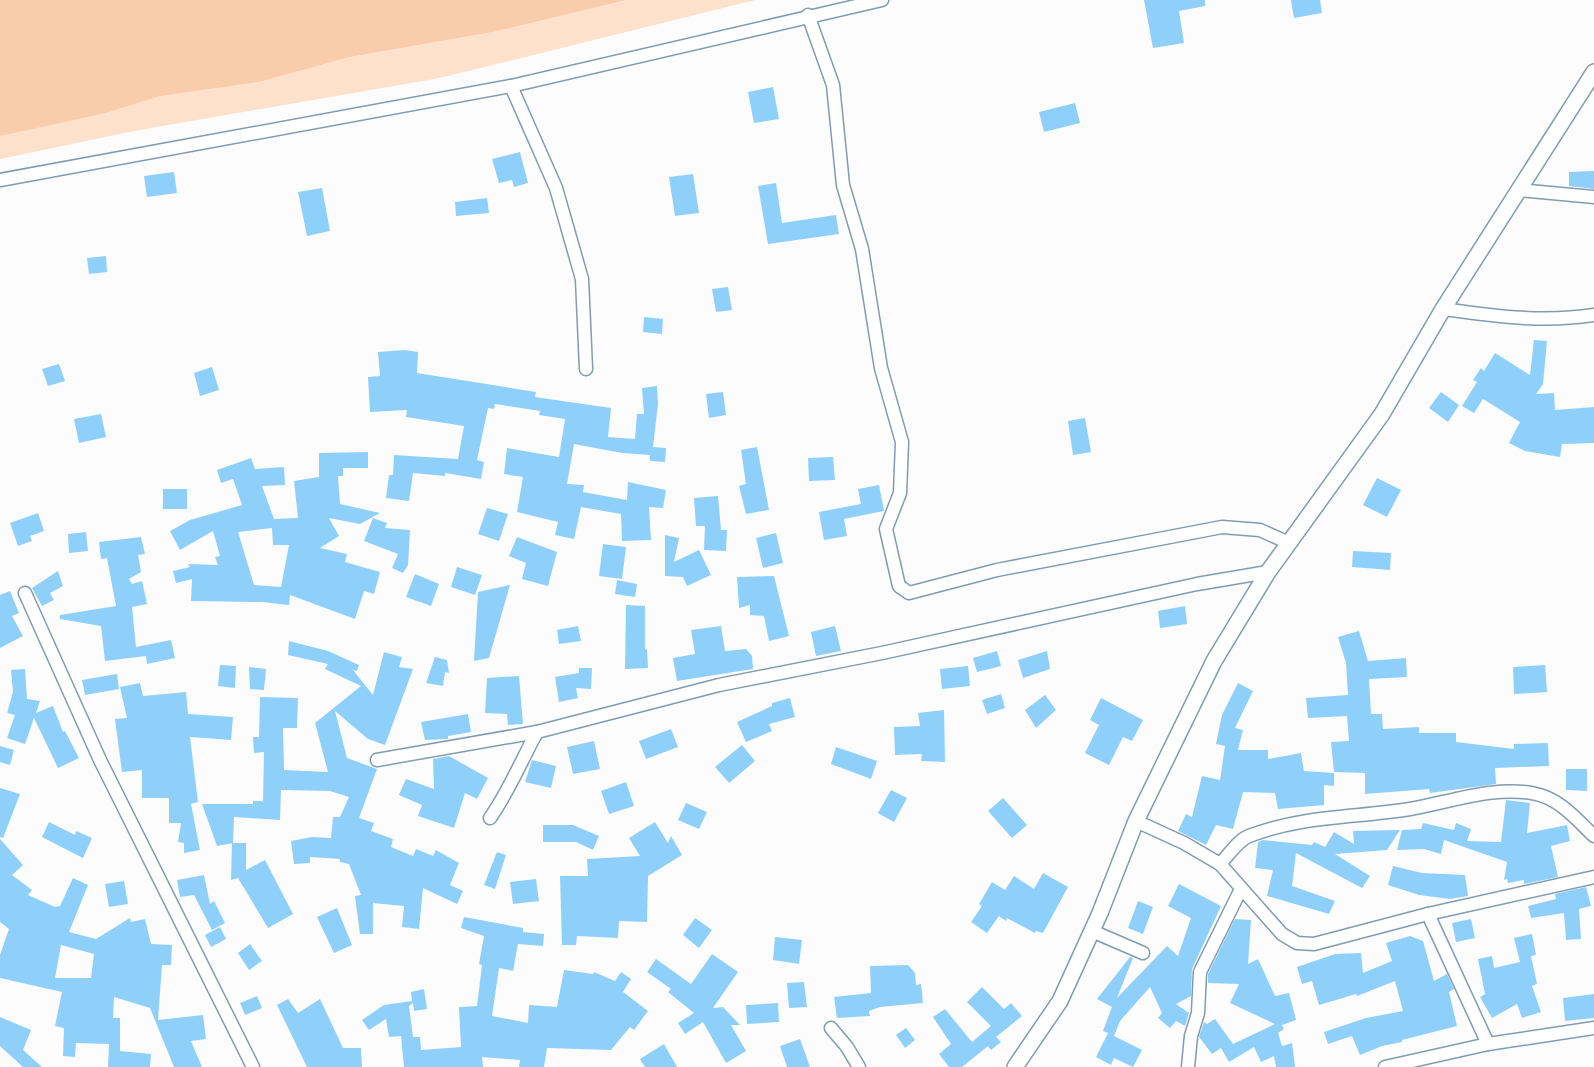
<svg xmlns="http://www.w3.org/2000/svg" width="1594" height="1067" viewBox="0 0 1594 1067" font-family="Arial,sans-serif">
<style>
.green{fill:#fde1cb}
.water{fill:#f9cdab}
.building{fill:#8fd0fb;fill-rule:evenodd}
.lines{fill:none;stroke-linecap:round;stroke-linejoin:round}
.minor-casing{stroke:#819cae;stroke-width:15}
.tertiary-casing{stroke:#819cae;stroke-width:18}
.minor{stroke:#fff;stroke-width:12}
.tertiary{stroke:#fff;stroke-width:15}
</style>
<rect width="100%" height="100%" fill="#fcfcfc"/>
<polygon class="green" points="627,0 755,0 440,78 134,131 0,159 0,136 10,133 106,113 161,96 259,82 350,57 493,32"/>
<polygon class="water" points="0,0 627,0 493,32 350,57 259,82 161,96 106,113 0,136"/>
<g class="building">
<polygon points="1144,0 1205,0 1205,6 1179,11 1184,43 1153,48"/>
<polygon points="1291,0 1320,0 1322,13 1294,18"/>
<polygon points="773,87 779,119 754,123 748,92"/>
<polygon points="1075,103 1080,123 1044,132 1039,112"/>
<polygon points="520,152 528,183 514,187 512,180 499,183 492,159"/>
<polygon points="1594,171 1594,189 1569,186 1569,172"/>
<polygon points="174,172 177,193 147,197 144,176"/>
<polygon points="693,174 699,213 675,216 669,177"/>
<polygon points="776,183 782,223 836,215 839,234 768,244 758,186"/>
<polygon points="322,188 330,231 307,236 298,192"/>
<polygon points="487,198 489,213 456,216 455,202"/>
<polygon points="106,256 107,272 89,274 87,258"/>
<polygon points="728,287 732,310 716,312 712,289"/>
<polygon points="644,317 663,319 662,334 643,332"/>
<polygon points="1534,340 1547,341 1543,384 1536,394 1554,393 1555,410 1594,407 1594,443 1562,444 1560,457 1525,451 1509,443 1520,422 1483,399 1474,413 1462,406 1477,382 1473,380 1481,368 1484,371 1495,353 1530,375"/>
<polygon points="405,350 418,352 417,373 536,392 535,397 611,408 608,437 635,439 637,414 644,414 642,388 657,386 658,404 653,447 666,448 665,462 650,461 650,455 622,453 574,444 567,484 584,485 583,492 627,500 628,482 666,490 663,508 649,507 651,540 622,541 621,514 581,507 574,539 555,535 558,522 517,512 523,477 504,474 507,448 559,457 565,419 539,415 540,411 495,404 494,409 488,408 477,460 484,462 481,479 445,473 445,476 413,473 409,501 386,498 389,475 393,475 394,455 458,459 464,426 406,417 407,410 370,412 368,377 380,376 378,352"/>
<polygon points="59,364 65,381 48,386 42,369"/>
<polygon points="212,367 219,390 200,396 194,373"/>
<polygon points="723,392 726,415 709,418 706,394"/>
<polygon points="1441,392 1459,405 1448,422 1429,408"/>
<polygon points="101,414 106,437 79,443 74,419"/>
<polygon points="1085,418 1091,452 1073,455 1068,421"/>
<polygon points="757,447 769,510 746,514 739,486 746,484 741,450"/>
<path d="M368,452V468H343V476H338L340,504L380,513L360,524L329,518L339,536L320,548L347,554L345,562L380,572L374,594L364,591L355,619L290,595L289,605L262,602L191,601L192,579L176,583L173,571L190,567L188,564L218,565L215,557L220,556L213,531L180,550L170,531L190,520L242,505L233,479L221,483L217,470L251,458L255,469L284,467L285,485L262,486L274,519L298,518L294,481L319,477V453ZM272,528L273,545H289L281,587L254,585L238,532Z"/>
<polygon points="833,457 835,480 809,481 808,458"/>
<polygon points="1377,478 1401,490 1387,517 1363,505"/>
<polygon points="879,485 884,511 844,519 847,536 824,540 819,512 861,504 858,489"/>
<rect x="163" y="489" width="24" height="20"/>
<polygon points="718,496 721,530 727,530 726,551 704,550 705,526 696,526 694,498"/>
<polygon points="487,508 508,514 499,541 478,534"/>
<polygon points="38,513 44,531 30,536 32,541 18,546 10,523"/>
<polygon points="373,518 387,523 385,528 410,530 408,565 403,573 392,568 398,554 364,541"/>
<polygon points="86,532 88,551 69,553 68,534"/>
<polygon points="776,533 783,563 763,568 756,538"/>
<polygon points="665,535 679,538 674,562 699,550 711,575 687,586 683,577 665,576"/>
<polygon points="141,537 145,554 138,555 141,572 129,579 132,584 142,581 147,604 132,607 136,647 171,640 175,658 147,664 146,656 105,661 101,626 60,619 60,615 116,606 107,558 101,559 99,542"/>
<polygon points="517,537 557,552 548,586 522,579 526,563 509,556"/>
<polygon points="603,544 626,547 622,579 599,576"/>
<polygon points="1353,551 1391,553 1390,570 1352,567"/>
<polygon points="457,567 482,575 475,595 451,587"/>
<polygon points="58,571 63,586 50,593 54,600 42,606 32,588"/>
<polygon points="415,574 439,584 431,606 406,597"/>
<polygon points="774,576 789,636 769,641 764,616 750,615 750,605 739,608 737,577"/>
<polygon points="617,580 637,584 635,597 615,594"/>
<polygon points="510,585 489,658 474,661 478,592"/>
<polygon points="10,591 19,613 12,616 23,636 0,648 0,595"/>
<polygon points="626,605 645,606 645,649 647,649 648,668 625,669"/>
<polygon points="1185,606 1187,624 1160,628 1158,611"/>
<polygon points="578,626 581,641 559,644 557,630"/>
<polygon points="721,626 725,651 746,649 752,656 753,669 677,681 673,658 695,654 691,630"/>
<polygon points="835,626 841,651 816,656 811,632"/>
<polygon points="1359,631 1368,661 1406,658 1407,677 1369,679 1371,714 1382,714 1383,729 1419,727 1419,733 1456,733 1456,742 1514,749 1514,744 1548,743 1549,766 1495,768 1496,784 1430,793 1429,789 1365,794 1365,773 1334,772 1331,742 1349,741 1347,716 1308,718 1306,698 1348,695 1346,663 1338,637"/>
<polygon points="289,641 328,651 359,665 357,671 353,670 373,695 384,652 402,657 399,667 413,669 385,745 368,739 335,711 347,758 377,769 359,818 374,823 371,831 393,839 391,847 413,856 416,849 433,856 436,850 459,863 450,885 463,891 457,904 423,888 419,929 402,927 404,906 373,903 373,934 360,934 355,896 361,895 349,864 340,862 340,859 310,857 310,863 294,864 291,841 312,837 331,838 333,817 340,817 349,797 330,791 281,790 280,820 234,817 233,843 217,846 202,804 253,804 253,801 263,801 264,752 254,753 253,737 259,737 260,697 298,698 297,728 283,728 284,770 328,772 315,723 361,686 325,669 328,664 288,655"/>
<polygon points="997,651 1001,666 977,672 973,658"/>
<polygon points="1047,651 1050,669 1023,678 1018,660"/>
<polygon points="435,657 447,660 449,673 445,672 443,686 426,683"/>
<polygon points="220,665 236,666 235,688 218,686"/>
<polygon points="1545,665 1547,692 1514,694 1513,667"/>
<polygon points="968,666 970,686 942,689 940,669"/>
<polygon points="249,667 266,669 264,690 250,689"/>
<polygon points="579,668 592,668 591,689 576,688 578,698 559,702 555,677 579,673"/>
<polygon points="25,669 27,699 40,701 36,713 53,706 63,732 65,731 79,758 58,768 34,718 25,744 7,738 15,715 7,713 13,692 11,670"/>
<polygon points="117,674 119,689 85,695 82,680"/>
<polygon points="519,676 523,724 508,725 507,714 485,713 487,678"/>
<polygon points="140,683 143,696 186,692 188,714 233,717 231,740 190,737 198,802 191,804 200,850 184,853 184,843 178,842 181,823 169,823 169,798 142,798 142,770 122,772 115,719 127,718 120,687"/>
<polygon points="1238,683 1253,691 1235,728 1243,730 1238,750 1268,750 1268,759 1301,753 1304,771 1334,773 1334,786 1324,785 1324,805 1278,809 1275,793 1243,792 1233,829 1216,825 1206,845 1178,831 1186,814 1192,817 1202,776 1220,780 1225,746 1216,744 1222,715"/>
<polygon points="1001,694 1005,708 987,714 982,700"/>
<polygon points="1045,695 1056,710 1036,728 1025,710"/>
<polygon points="790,698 795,717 769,724 772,731 746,742 737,722 772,706 772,703"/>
<polygon points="1101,698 1143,720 1132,741 1123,737 1109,765 1085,753 1099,725 1090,720"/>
<polygon points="944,710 945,762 921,761 922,754 895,755 894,727 920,726 918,713"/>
<polygon points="468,714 471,732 448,736 448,739 425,740 421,722"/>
<polygon points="671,729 678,747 646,759 639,741"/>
<polygon points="594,741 600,769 573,774 567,747"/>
<polygon points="742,745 755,761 729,783 715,767"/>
<polygon points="0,746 14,750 10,765 0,762"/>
<polygon points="836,747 877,761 871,779 831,764"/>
<polygon points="449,756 488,778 477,799 465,793 454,828 418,816 422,805 399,795 406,779 434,789 433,759"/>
<polygon points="532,760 556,766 551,788 525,782"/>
<polygon points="1566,769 1587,769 1587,791 1566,790"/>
<polygon points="626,782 634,806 609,814 601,791"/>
<polygon points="0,788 20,794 3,838 0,837"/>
<polygon points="891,790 907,798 894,822 878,813"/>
<polygon points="1003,798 1027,825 1012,838 988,811"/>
<polygon points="1506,800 1530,803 1527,833 1567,825 1570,841 1551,846 1558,877 1524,884 1524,880 1508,883 1507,879 1504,880 1507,862 1444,840 1441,854 1424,849 1397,850 1402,830 1421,829 1423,823 1454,830 1456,823 1471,829 1467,841 1501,842"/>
<polygon points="686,803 707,812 699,829 678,820"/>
<polygon points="49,822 75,835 76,831 92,838 83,858 42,837"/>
<polygon points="655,822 668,843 671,836 682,855 648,876 647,922 619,921 618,938 577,936 576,945 562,945 560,876 588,876 587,859 640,856 629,838"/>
<polygon points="543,825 573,825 599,836 593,850 576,842 543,842"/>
<polygon points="1400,830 1387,850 1335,854 1370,876 1362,888 1296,853 1292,886 1335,901 1329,914 1267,896 1273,870 1255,868 1258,842 1263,840 1312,845 1314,842 1325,847 1334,832 1354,844 1353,831"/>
<path d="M0,839L23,865L12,875L32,890L28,895L55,907L60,906L73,878L88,885L69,932L96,939L130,918L131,922L145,919L151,944L172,945L171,965H162L158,1020L203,1015L206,1039L191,1041L202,1067H174L150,1008L114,997L113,1018H120V1051L151,1054L150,1067H108L109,1044L76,1043L75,1057L63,1056L64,1028L55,1026L62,992L0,978V955L9,929L0,922ZM61,945L94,954L91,978H55Z"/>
<polygon points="232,843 246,843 246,870 265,860 293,914 268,928 238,878 231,880"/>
<polygon points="497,852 506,855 495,889 484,885"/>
<polygon points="1393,866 1422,873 1465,875 1468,896 1450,899 1419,895 1388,885"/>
<polygon points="1043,873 1068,887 1043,933 1036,931 1035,933 1007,918 1006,921 999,916 987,933 971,922 982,906 979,904 992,882 1005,890 1014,876 1034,889"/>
<polygon points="204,875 210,904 214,901 225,923 212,930 194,895 180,897 177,880"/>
<polygon points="536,879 539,901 513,904 510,882"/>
<polygon points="124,881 128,904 109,907 105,884"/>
<polygon points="1179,884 1221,906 1192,969 1191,996 1176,1004 1189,1013 1185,1026 1176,1021 1170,1028 1158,1018 1162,1013 1150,987 1120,1021 1114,1036 1110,1034 1142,1050 1133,1067 1114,1058 1111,1065 1096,1057 1108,1033 1103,1031 1112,1007 1097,999 1130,957 1133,958 1117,998 1167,946 1178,956 1191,918 1168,906"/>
<polygon points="1586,887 1591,906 1579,909 1581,939 1566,940 1564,913 1531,918 1528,906 1556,899 1555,894"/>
<polygon points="1138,901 1153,907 1143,934 1128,928"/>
<polygon points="337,908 352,945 334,953 317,917"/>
<polygon points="464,917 523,928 523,932 544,934 543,946 518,944 513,971 499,968 492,1016 528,1023 529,1005 557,1007 564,970 593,974 594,972 615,981 621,972 631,979 623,992 648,1011 634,1030 630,1027 611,1050 547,1048 544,1067 519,1067 520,1060 482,1057 483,1067 404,1067 401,1036 389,1037 386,1019 369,1030 362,1020 384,1005 412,1001 411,992 424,989 427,1009 414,1011 413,1003 409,1006 413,1037 420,1037 421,1050 461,1047 459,1007 477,1006 482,965 479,964 484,936 461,928"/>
<polygon points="695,918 712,930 699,948 683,935"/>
<polygon points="1235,919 1251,920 1248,964 1258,959 1275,996 1289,993 1296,1020 1282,1025 1284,1029 1278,1033 1282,1046 1292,1043 1295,1067 1276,1067 1274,1056 1261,1062 1254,1047 1229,1062 1221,1048 1212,1054 1199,1037 1204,1022 1207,1024 1215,1019 1233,1044 1275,1024 1230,1003 1239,984 1208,983 1208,974"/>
<polygon points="1471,919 1475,938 1456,942 1452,923"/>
<polygon points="220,927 226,939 211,947 205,935"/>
<polygon points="1532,934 1536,955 1531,956 1537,984 1532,986 1541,1012 1522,1018 1517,1004 1492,1018 1480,997 1485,994 1478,959 1492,956 1494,968 1520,962 1514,938"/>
<polygon points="1410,936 1423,941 1434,981 1447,974 1454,989 1449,992 1457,1026 1402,1040 1402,1042 1382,1046 1360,1055 1352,1036 1328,1044 1324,1032 1366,1018 1403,1011 1395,981 1357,996 1356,994 1319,1005 1312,981 1302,984 1297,967 1335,954 1361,953 1363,973 1392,961 1386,943"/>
<polygon points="775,937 802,940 799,964 773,960"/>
<polygon points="250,944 262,961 249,970 238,953"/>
<polygon points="712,954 738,972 713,1008 723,1007 740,1025 731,1025 746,1051 726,1063 703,1022 685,1034 678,1023 694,1013 668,992 671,989 647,972 656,959 691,984"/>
<polygon points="908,965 915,973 916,985 921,984 923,1003 880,1007 869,1011 870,1016 837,1018 834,997 871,993 870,966"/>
<polygon points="804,982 807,1007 789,1008 787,983"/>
<polygon points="982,987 1004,1009 1011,1003 1022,1016 996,1037 1001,1042 991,1050 988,1046 962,1067 949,1067 939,1054 951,1044 933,1017 945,1009 972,1042 991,1026 967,1002"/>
<polygon points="1594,994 1594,1018 1565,1021 1563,998"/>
<polygon points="257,996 262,1008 245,1015 240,1003"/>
<polygon points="288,999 298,1013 320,999 343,1048 361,1048 362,1067 307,1067 277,1005"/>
<polygon points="778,1003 779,1022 747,1024 746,1005"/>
<polygon points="0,1017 31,1030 23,1050 42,1067 23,1067 0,1046"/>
<polygon points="906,1028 915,1040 905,1048 896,1035"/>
<polygon points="800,1039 810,1067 787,1067 780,1046"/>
<polygon points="664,1044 677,1067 645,1067 640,1059"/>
</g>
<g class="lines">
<defs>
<g id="minor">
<polyline points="808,15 833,85 843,185 862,249 881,368 902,442 900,493 886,529 899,586 909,593 997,570 1222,527 1260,530 1289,543"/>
<polyline points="511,86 556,188 582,279 586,369"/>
<polyline points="0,180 511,86 882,0"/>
<polyline points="1519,190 1594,197"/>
<path d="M1443,309C1495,316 1542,323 1594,315"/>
<polyline points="25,593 100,760 253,1067"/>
<polyline points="377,760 537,732 719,685 882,653 1197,584 1268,572"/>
<path d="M490,818C509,791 521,761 537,732"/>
<path d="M1136,821L1184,843L1220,864C1228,856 1238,840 1249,836C1304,815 1354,818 1410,809C1450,802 1496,785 1536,794C1560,799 1577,820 1594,836"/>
<polyline points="1220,864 1282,934 1297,943 1314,944 1428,914 1594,877"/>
<polyline points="1428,914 1488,1044"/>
<polyline points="1092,931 1143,953"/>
<polyline points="831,1028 847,1047 859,1067"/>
<polyline points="1188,1067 1191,1036 1198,1013 1200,972 1241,889"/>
<polyline points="1385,1067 1488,1044 1594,1028"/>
</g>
<polyline id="tertiary" points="1015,1067 1060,1001 1100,913 1136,821 1214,661 1268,572 1382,414 1443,309 1594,72"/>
</defs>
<use href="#minor" class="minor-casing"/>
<use href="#tertiary" class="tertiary-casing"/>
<use href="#minor" class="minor"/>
<use href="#tertiary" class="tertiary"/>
</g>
</svg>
